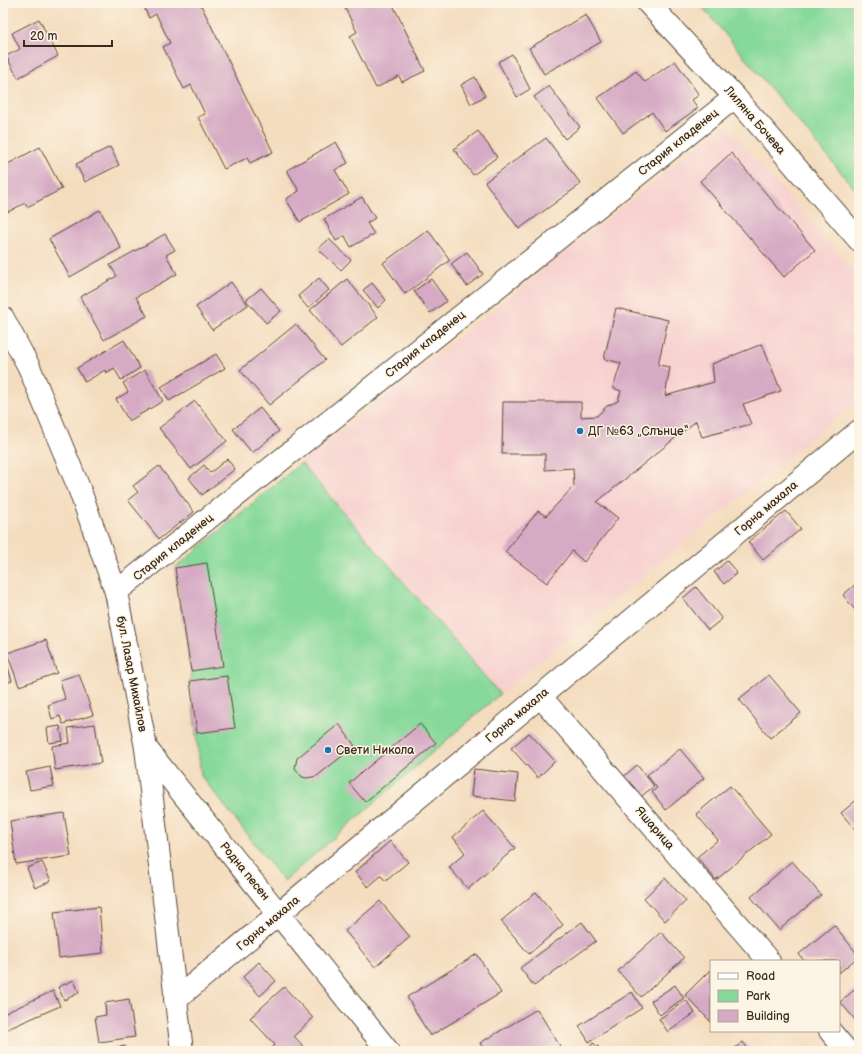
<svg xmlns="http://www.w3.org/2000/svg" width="862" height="1054" viewBox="0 0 862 1054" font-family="'Balsamiq Sans',sans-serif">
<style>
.built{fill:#f7d0cf}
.green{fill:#86d99a;stroke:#60825c}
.building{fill:#d6aac4}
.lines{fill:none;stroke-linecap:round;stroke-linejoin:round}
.minor-casing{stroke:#574536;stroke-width:24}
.minor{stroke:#fff;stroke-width:22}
.poi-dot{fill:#1f6fb2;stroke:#fcf5e5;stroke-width:1.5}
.labels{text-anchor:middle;stroke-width:3;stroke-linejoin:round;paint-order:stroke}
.street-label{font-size:12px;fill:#3b2a1e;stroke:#fcf5e5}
.poi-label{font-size:12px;fill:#3b2a1e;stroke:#fcf5e5;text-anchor:start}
</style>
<rect width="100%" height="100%" fill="#fcf5e5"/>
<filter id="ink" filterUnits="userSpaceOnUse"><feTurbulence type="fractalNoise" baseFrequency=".025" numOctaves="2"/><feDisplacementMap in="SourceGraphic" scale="8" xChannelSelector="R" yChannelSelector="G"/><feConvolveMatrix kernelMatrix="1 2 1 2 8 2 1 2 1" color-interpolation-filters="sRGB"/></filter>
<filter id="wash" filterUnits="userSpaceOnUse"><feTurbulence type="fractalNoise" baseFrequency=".012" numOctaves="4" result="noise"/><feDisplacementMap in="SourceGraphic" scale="16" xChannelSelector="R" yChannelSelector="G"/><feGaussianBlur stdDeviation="0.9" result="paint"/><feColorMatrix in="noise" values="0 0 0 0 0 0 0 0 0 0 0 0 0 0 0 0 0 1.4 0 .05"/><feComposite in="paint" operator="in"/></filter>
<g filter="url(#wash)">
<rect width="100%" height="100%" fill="#f4ddbf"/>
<polygon class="built" points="725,125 859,277 859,399 500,694 301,463"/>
<g class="green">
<polygon points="699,3 859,3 859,194"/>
<polygon points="301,463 500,694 284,881 201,776 190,681 191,671 175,568"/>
</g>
<g id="blocks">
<g class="building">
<polygon points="3,3 13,3 3,8"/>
<polygon points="142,3 200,3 273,152 250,163 247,158 224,169 198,117 205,114 191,85 184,89 163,47 170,43 156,14 149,18"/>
<polygon points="333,3 392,3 425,71 402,82 399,76 376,88 350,36 357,32 343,4 335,7"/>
<polygon points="586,15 601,42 544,74 529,48"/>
<polygon points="39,19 58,56 18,78 6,56 20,49 12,33"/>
<polygon points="512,54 530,89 517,97 498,62"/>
<polygon points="675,61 699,95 692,100 698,108 665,131 652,112 623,133 598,98 636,71 645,82"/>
<polygon points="475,77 485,96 471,104 461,85"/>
<polygon points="549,86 580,127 565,139 534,97"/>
<polygon points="478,131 497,157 473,175 454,149"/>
<polygon points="546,138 581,184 519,229 485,182"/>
<polygon points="336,142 348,163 335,170 349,194 300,222 286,199 299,191 287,170"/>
<polygon points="40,147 62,189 27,207 25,203 8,212 3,202 3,170 7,168 6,165"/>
<polygon points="110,147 119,165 85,182 76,164"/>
<polygon points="731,153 815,250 784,277 700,181"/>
<polygon points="362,197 375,218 367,223 374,234 351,247 345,236 336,241 324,219"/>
<polygon points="100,210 121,248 70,277 49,239"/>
<polygon points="428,230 450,260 405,294 383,263"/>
<polygon points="165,234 175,250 166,255 177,274 136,297 147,316 104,340 80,297 117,276 110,265"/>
<polygon points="329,239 351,260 341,270 318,249"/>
<polygon points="467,252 483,274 467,286 451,264"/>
<polygon points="319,278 329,290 308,308 298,296"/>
<polygon points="347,279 378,317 341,347 310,310"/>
<polygon points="431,279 447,301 430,313 414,291"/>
<polygon points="231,282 248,305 212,330 196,307"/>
<polygon points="372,283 386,300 378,308 363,290"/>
<polygon points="261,288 281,311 266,323 246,300"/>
<polygon points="616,308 668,320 658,365 670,367 665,396 714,382 712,364 762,344 781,391 743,404 751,424 702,437 696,421 597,502 618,518 584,562 572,551 547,583 505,552 538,511 546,516 574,486 573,468 545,470 545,454 502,454 503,402 581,402 581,417 597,416 607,406 618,401 621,391 613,388 621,363 604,359"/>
<polygon points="296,324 325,360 269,405 240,370"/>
<polygon points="124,340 140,368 121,380 114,368 106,373 105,370 85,382 77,368"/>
<polygon points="216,354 225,368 169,401 161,387"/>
<polygon points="145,370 163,401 129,421 116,399 128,392 123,383"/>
<polygon points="195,401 227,441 191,469 159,428"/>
<polygon points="260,408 279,431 252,453 233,429"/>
<polygon points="227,459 235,469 202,495 189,478 204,465 210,473"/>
<polygon points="159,466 194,512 159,539 128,500 138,492 133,486"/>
<polygon points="786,511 801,529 763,560 748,542"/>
<polygon points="727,561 737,573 724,584 714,572"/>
<polygon points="207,563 223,666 191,671 175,568"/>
<polygon points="856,584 859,588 859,615 843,595"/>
<polygon points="696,587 722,619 708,630 683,598"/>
<polygon points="46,640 57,673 19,686 7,653"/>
<polygon points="3,651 12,681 3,684"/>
<polygon points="79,674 93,715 63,724 60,716 52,719 48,705 65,699 60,680"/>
<polygon points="769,675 801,713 770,738 739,699"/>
<polygon points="227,676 235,728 197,733 190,681"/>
<polygon points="95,724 101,763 55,770 52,746 70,743 68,728"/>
<polygon points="339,724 355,746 317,776 307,778 302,777 295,768 297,758"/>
<polygon points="420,724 436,743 365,802 349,783"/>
<polygon points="60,726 63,741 49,743 47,728"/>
<polygon points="529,733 555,761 538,778 511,748"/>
<polygon points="680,749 704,778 666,810 652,792 657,788 647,775"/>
<polygon points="637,765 654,786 639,798 622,778"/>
<polygon points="50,767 54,786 30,790 26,772"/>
<polygon points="474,769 518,774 515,801 471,796"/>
<polygon points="730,786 771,834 716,880 697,857 718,840 696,814"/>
<polygon points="859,798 859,834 841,813"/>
<polygon points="483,811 515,848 468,889 449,867 465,853 453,837"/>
<polygon points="64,813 71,856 16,864 10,821"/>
<polygon points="390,841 408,862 386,881 381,876 368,887 355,872"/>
<polygon points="792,861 821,895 779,930 751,897"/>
<polygon points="42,862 51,881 35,888 27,868"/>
<polygon points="665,878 686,901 665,921 644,898"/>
<polygon points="536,892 563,925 529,954 501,921"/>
<polygon points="380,901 410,937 375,967 345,931"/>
<polygon points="99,907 103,953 59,958 54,912"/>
<polygon points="582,922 596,941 534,986 520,968"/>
<polygon points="834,925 859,956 839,973 839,961 804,961 799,954"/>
<polygon points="661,932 684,958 641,997 618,971"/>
<polygon points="477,954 501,993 430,1036 407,997"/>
<polygon points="259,962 276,981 260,996 243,977"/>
<polygon points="710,970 711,971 711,1022 685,995"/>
<polygon points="74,980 79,993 64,1000 58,987"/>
<polygon points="675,985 684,998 660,1015 651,1001"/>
<polygon points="859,986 859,1024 840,1002"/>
<polygon points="284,987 313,1018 294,1036 304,1047 300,1051 269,1051 275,1045 250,1018"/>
<polygon points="53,991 60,1006 3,1031 3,1014"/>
<polygon points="632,992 642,1008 589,1042 579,1026"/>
<polygon points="129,999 135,1037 99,1042 95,1017 106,1015 105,1003"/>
<polygon points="686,1000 695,1013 668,1032 659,1019"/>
<polygon points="537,1009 563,1051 485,1051 480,1043"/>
<polygon points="743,1042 750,1051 731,1051"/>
<polygon points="593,1043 604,1051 587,1051"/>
<polygon points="125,1046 126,1051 103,1051 103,1050"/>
</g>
</g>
</g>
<g filter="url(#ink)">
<use href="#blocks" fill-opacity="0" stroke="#574536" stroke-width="1"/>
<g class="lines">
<defs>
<g id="minor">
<polyline points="648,3 735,97 859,240"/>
<polyline points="3,318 29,367 79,488 116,592 146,748 182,1051"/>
<polyline points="116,592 735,97"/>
<polyline points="540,696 769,961"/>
<polyline points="146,748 388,1051"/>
<polyline points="175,1000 859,431"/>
<polyline points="830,1031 847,1051"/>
</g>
</defs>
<use href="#minor" class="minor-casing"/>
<use href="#minor" class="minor"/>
</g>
</g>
<g class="poi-dot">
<circle cx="580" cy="431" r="4"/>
<circle cx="328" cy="750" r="4"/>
</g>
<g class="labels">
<g class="street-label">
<text transform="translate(755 120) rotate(49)" y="4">Лиляна Бочева</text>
<text transform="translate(678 142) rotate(-39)" y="4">Стария кладенец</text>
<text transform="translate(425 344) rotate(-39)" y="4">Стария кладенец</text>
<text transform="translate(766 508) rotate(-40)" y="4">Горна махала</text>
<text transform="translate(173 547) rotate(-39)" y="4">Стария кладенец</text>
<text transform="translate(132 674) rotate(79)" y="4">бул. Лазар Михайлов</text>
<text transform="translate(517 715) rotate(-40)" y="4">Горна махала</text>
<text transform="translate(655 828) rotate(49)" y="4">Яшарица</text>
<text transform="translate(245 871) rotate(51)" y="4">Родна песен</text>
<text transform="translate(268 923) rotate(-40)" y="4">Горна махала</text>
</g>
<g class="poi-label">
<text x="588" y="435">ДГ №63 „Слънце“</text>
<text x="336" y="754">Свети Никола</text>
</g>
</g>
<rect width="862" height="1054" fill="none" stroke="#fcf5e5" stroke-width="16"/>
<rect x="710" y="960" width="130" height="72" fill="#fcf5e5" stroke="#afa495"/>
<rect x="718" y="973" width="20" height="6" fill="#ffffff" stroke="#afa495"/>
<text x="746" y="980" font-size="12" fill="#3b2a1e">Road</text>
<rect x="718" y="990" width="20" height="12" fill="#86d99a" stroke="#afa495"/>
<text x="746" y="1000" font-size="12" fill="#3b2a1e">Park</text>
<rect x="718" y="1010" width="20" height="12" fill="#d6aac4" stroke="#afa495"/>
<text x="746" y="1020" font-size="12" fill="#3b2a1e">Building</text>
<path d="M24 40v6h88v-6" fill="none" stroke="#3b2a1e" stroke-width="2"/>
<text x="30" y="40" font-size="12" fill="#3b2a1e" stroke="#fcf5e5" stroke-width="3" paint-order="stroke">20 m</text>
</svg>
